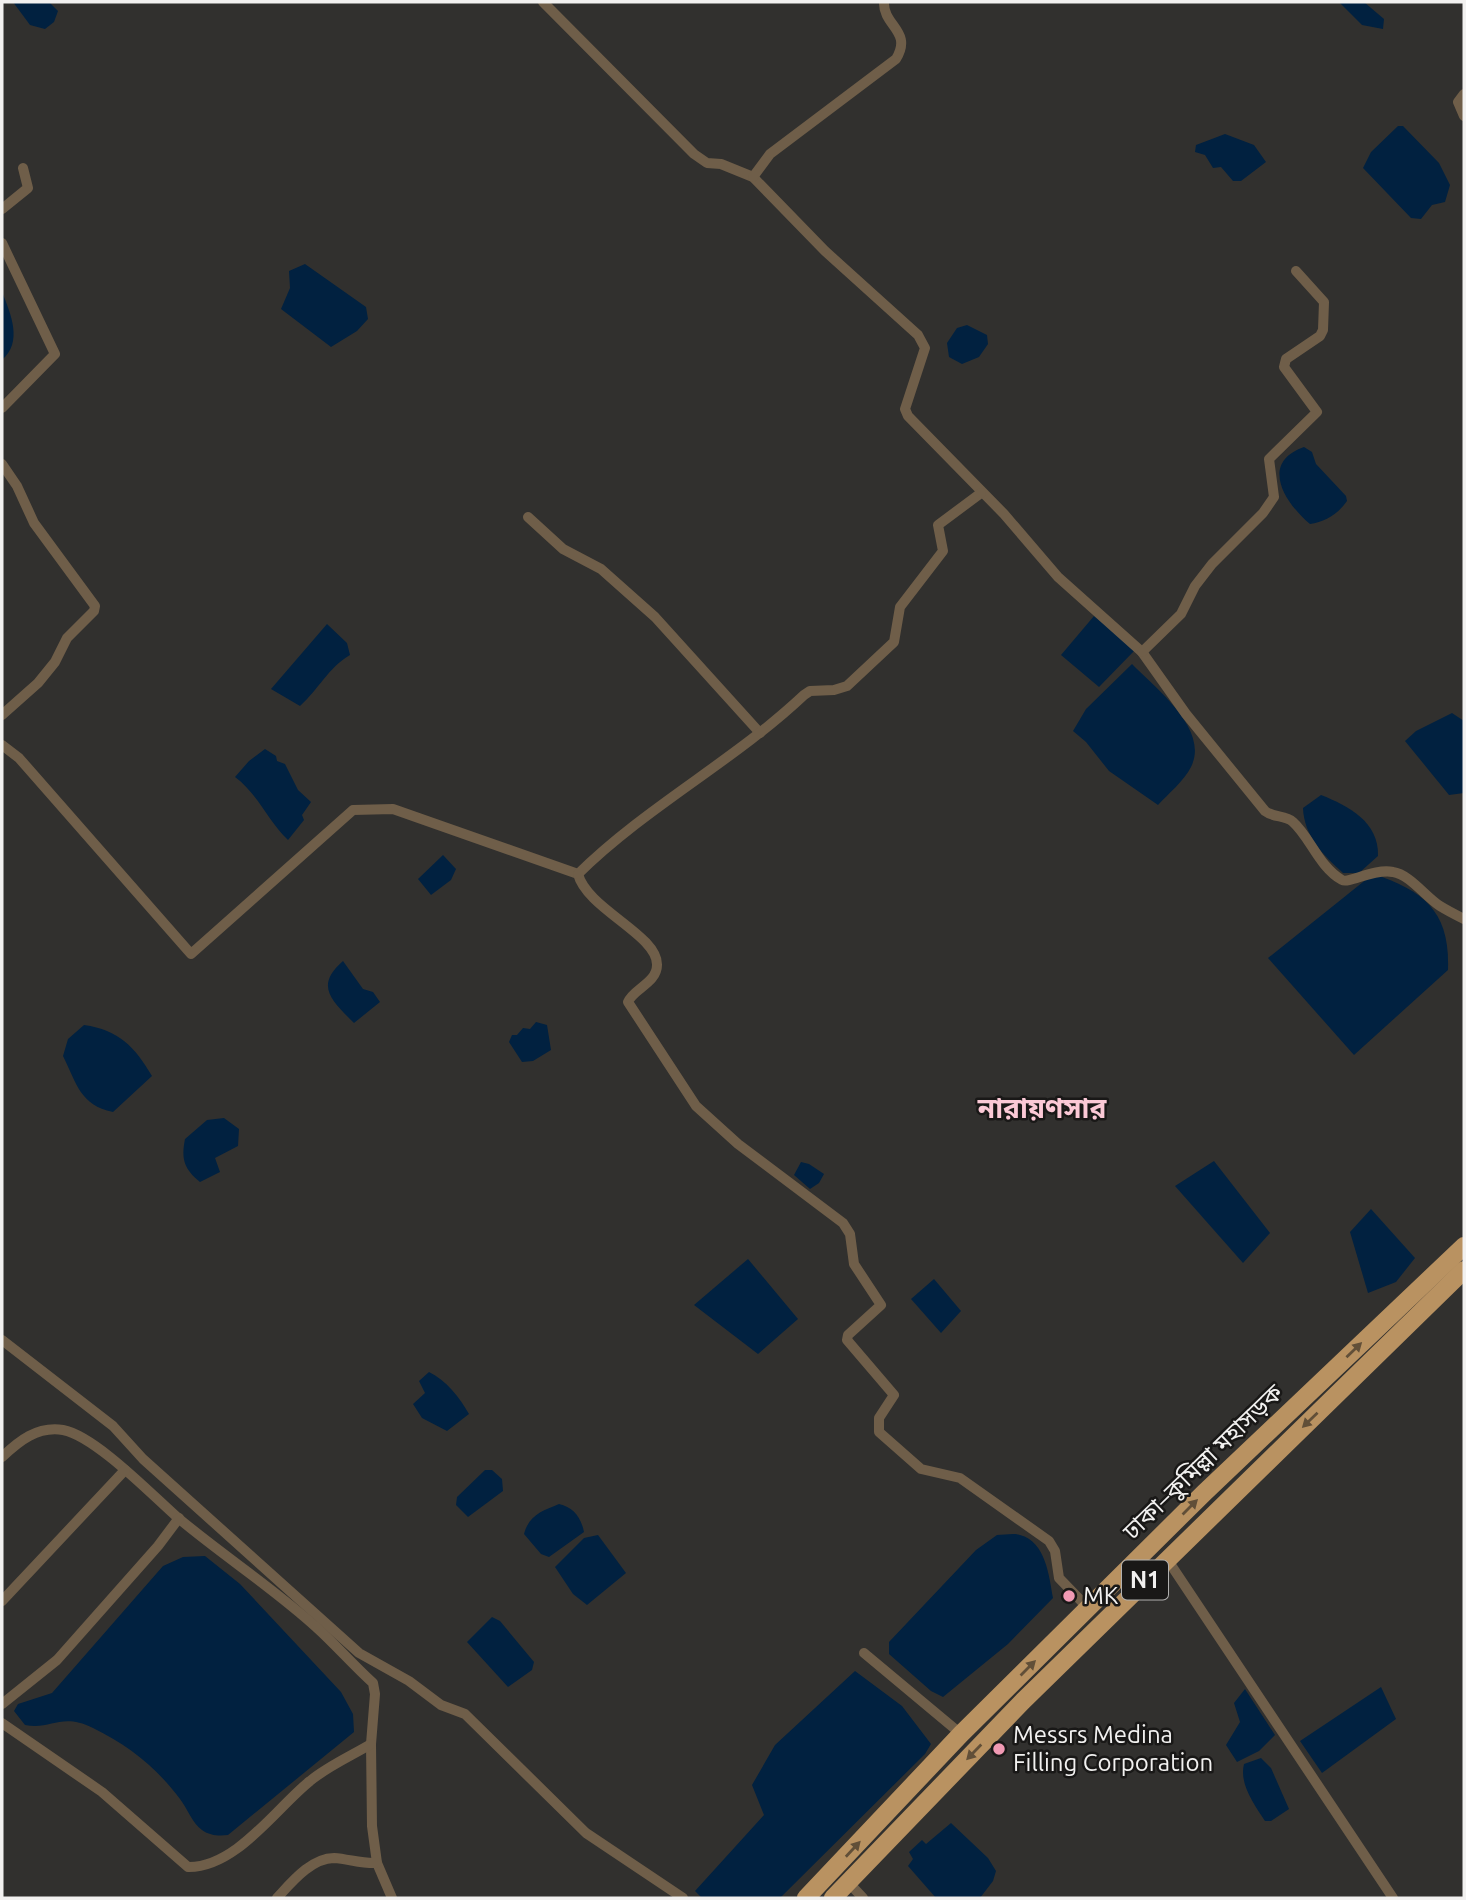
<svg xmlns="http://www.w3.org/2000/svg" width="1466" height="1900" viewBox="0 0 1466 1900" font-family="Ubuntu,'Noto Sans Bengali',sans-serif">
<style>
.water{fill:#012140}
.lines{fill:none;stroke-linecap:round;stroke-linejoin:round}
.minor{stroke:#6f5e49;stroke-width:10}
.trunk{stroke:#b99261;stroke-width:18}
.oneway{fill:#614f38}
.poi-dot{fill:#f19ab4;stroke:#191817;stroke-width:2.5}
.labels{text-anchor:middle;stroke-width:5;stroke-linejoin:round;paint-order:stroke}
.shield{fill:#191817;stroke:#b1b0af;stroke-width:2}
.shield-label{font-size:23px;font-weight:bold;fill:#f2f1f0}
.street-label{font-size:24px;fill:#f2f1f0;stroke:#191817}
.poi-label{font-size:24px;fill:#f2f1f0;stroke:#191817;text-anchor:start}
.quarter-label{font-size:28px;font-weight:bold;fill:#fbc9d6;stroke:#191817}
</style>
<rect width="100%" height="100%" fill="#31302e"/>
<g class="water">
<polygon points="13,2 49,2 58,11 54,22 45,29 30,25"/>
<polygon points="1339,2 1364,2 1384,19 1383,29 1362,25"/>
<polygon points="1398,126 1403,126 1439,163 1450,185 1445,202 1432,205 1421,219 1411,218 1363,168 1371,152"/>
<polygon points="1225,134 1254,145 1266,162 1241,181 1233,181 1221,167 1213,168 1205,155 1195,152 1196,145"/>
<polygon points="305,264 366,307 368,319 357,331 331,347 281,309 290,288 289,271"/>
<path d="M2,292C11,314 23,342 2,360Z"/>
<polygon points="967,325 987,335 988,344 979,357 962,364 949,357 947,343 957,328"/>
<path d="M1304,447L1312,452L1316,464L1346,496L1347,501C1338,514 1325,522 1310,524C1285,503 1259,463 1304,447Z"/>
<polygon points="1094,616 1136,649 1099,687 1061,655"/>
<path d="M327,624L347,643L350,655C328,668 319,689 300,706L271,689Z"/>
<path d="M1132,664C1155,688 1210,729 1191,767C1184,781 1168,794 1158,805L1109,771L1086,742L1073,731L1086,709Z"/>
<polygon points="1452,713 1464,721 1464,793 1449,795 1405,741 1416,731"/>
<path d="M265,749L276,756L277,761L285,764L298,790L311,802L302,815L304,820L288,840C268,821 258,794 235,777L249,761Z"/>
<path d="M1321,795C1349,806 1379,822 1378,856L1359,873H1343C1323,855 1304,836 1303,808Z"/>
<polygon points="443,855 456,869 451,880 431,895 418,879"/>
<path d="M1373,874C1425,891 1450,912 1448,970L1354,1055L1268,958Z"/>
<path d="M343,961L363,989L373,992L380,1002L354,1023C332,1001 314,986 343,961Z"/>
<polygon points="536,1022 547,1025 551,1050 533,1061 522,1062 509,1042 512,1035 517,1035 523,1028 530,1029"/>
<path d="M84,1025C119,1030 135,1047 152,1076L113,1112C80,1105 77,1084 63,1056L68,1039Z"/>
<path d="M224,1118L239,1129L238,1146L215,1158L220,1172L200,1182C184,1169 181,1159 185,1139L207,1120Z"/>
<polygon points="1214,1161 1270,1233 1243,1263 1175,1186"/>
<polygon points="801,1162 809,1164 824,1174 819,1183 810,1189 794,1175"/>
<polygon points="1371,1209 1415,1258 1396,1282 1368,1293 1350,1232"/>
<polygon points="748,1259 798,1319 758,1354 694,1305"/>
<polygon points="934,1279 961,1311 941,1333 911,1299"/>
<path d="M429,1372C446,1380 460,1398 469,1414L447,1431L422,1418L413,1404L425,1393L419,1381Z"/>
<polygon points="485,1470 492,1470 502,1479 503,1491 468,1517 456,1505 457,1497"/>
<path d="M559,1504C573,1507 581,1517 584,1532L549,1557L541,1554L524,1534C529,1515 542,1511 559,1504Z"/>
<polygon points="598,1535 626,1573 587,1605 573,1594 555,1567 584,1538"/>
<path d="M997,1535C1004,1535 1014,1533 1020,1535C1046,1542 1049,1576 1053,1598L1008,1644L943,1697L931,1691L889,1654V1642L976,1550Z"/>
<path d="M205,1556L240,1584L341,1692L353,1714L354,1732L228,1835C220,1836 210,1836 202,1830C193,1824 187,1808 180,1799C157,1768 128,1745 93,1728C61,1712 52,1730 25,1725L14,1711L18,1704L52,1693L163,1566L183,1557Z"/>
<polygon points="492,1617 500,1621 534,1662 532,1670 508,1687 467,1642"/>
<polygon points="855,1671 902,1706 931,1744 925,1754 780,1898 702,1898 695,1891 764,1815 752,1785 775,1745"/>
<polygon points="1381,1687 1396,1719 1322,1773 1300,1741"/>
<polygon points="1245,1689 1275,1735 1259,1751 1237,1762 1226,1745 1240,1722 1234,1703"/>
<path d="M1261,1758L1271,1768L1289,1809L1271,1821H1265C1254,1804 1239,1784 1244,1764Z"/>
<polygon points="951,1823 988,1858 996,1871 993,1881 980,1898 936,1898 908,1866 913,1859 909,1852 922,1840 926,1844"/>
</g>
<g class="lines">
<g class="minor">
<path d="M543,2L694,154L707,163L721,164L753,177L825,251L918,335L925,348L905,409L908,416L1004,514L1058,577L1142,652L1186,714L1265,811C1274,818 1285,815 1293,822C1310,837 1319,867 1342,880C1349,884 1374,868 1393,872C1409,874 1426,897 1440,906C1448,911 1456,915 1464,919"/>
<polyline points="1464,94 1458,102 1464,116"/>
<path d="M753,177L770,154L896,59C913,31 883,26 884,2"/>
<polyline points="2,209 28,188 23,168"/>
<polyline points="2,243 55,354 2,408"/>
<polyline points="2,464 17,486 34,523 95,606 94,611 67,638 55,662 38,683 2,715"/>
<polyline points="528,517 563,549 601,569 655,617 760,733"/>
<polyline points="1142,652 1181,614 1195,586 1212,564 1263,513 1274,497 1269,459 1317,412 1284,367 1286,359 1320,336 1323,330 1324,302 1296,271"/>
<polyline points="2,745 19,758 191,954 353,810 393,809 578,874"/>
<path d="M578,874C587,909 658,935 657,965C657,983 633,989 628,1002L696,1106L738,1144L843,1223L850,1234L854,1264L881,1305L848,1335L847,1340L894,1395L879,1418V1432L921,1469L960,1478L1049,1541L1055,1551L1059,1578L1088,1608"/>
<path d="M578,874C647,806 734,761 804,695L810,691L834,690L847,686L894,642L900,607L943,551L938,525L981,493"/>
<polyline points="2,1340 113,1426 143,1459 359,1653 409,1681 441,1705 465,1714 586,1833 683,1898"/>
<path d="M2,1457C19,1441 37,1426 63,1430C95,1436 151,1494 177,1517C222,1555 272,1587 316,1627C335,1644 353,1665 373,1683L375,1694L371,1744L372,1826L377,1863L392,1898"/>
<polyline points="1167,1559 1393,1898"/>
<polyline points="2,1601 125,1470"/>
<polyline points="864,1653 961,1734"/>
<polyline points="2,1704 57,1660 158,1546 179,1518"/>
<path d="M2,1723L102,1792L188,1867C236,1868 277,1807 310,1781C328,1766 351,1756 371,1744"/>
<polyline points="848,1882 863,1898"/>
<path d="M277,1898C291,1883 311,1858 334,1858C349,1859 362,1864 377,1863"/>
</g>
<g class="trunk">
<polyline points="806,1898 961,1734 1204,1493 1464,1246"/>
<polyline points="833,1898 1023,1701 1464,1270"/>
</g>
</g>
<defs><path id="oneway-solid" d="M-6-.8H1V-3.2L6.5 0L1 3.2V.8H-6Z" transform="scale(1.75)"/></defs>
<g class="oneway">
<use href="#oneway-solid" transform="translate(1354 1350) rotate(-44)"/>
<use href="#oneway-solid" transform="translate(1310 1420) rotate(136)"/>
<use href="#oneway-solid" transform="translate(1190 1507) rotate(-45)"/>
<use href="#oneway-solid" transform="translate(1028 1668) rotate(-45)"/>
<use href="#oneway-solid" transform="translate(974 1752) rotate(134)"/>
<use href="#oneway-solid" transform="translate(853 1849) rotate(-47)"/>
</g>
<g class="poi-dot">
<circle cx="1069" cy="1596" r="7"/>
<circle cx="999" cy="1749" r="7"/>
</g>
<g class="labels">
<rect class="shield" x="1122" y="1560.5" width="46" height="39" rx="5"/>
<g class="shield-label">
<text x="1145" y="1588">N1</text>
</g>
<g class="street-label">
<text transform="translate(1203 1462) rotate(-44)" y="8">ঢাকা–কুমিল্লা মহাসড়ক</text>
</g>
<g class="poi-label">
<text x="1083" y="1604">MK</text>
<text x="1013" y="1743">Messrs Medina<tspan x="1013" dy="28">Filling Corporation</tspan></text>
</g>
<g class="quarter-label">
<text x="1042" y="1118">নারায়ণসার</text>
</g>
</g>
<rect width="1466" height="1900" fill="none" stroke="#f2f1f0" stroke-width="7"/>
</svg>
